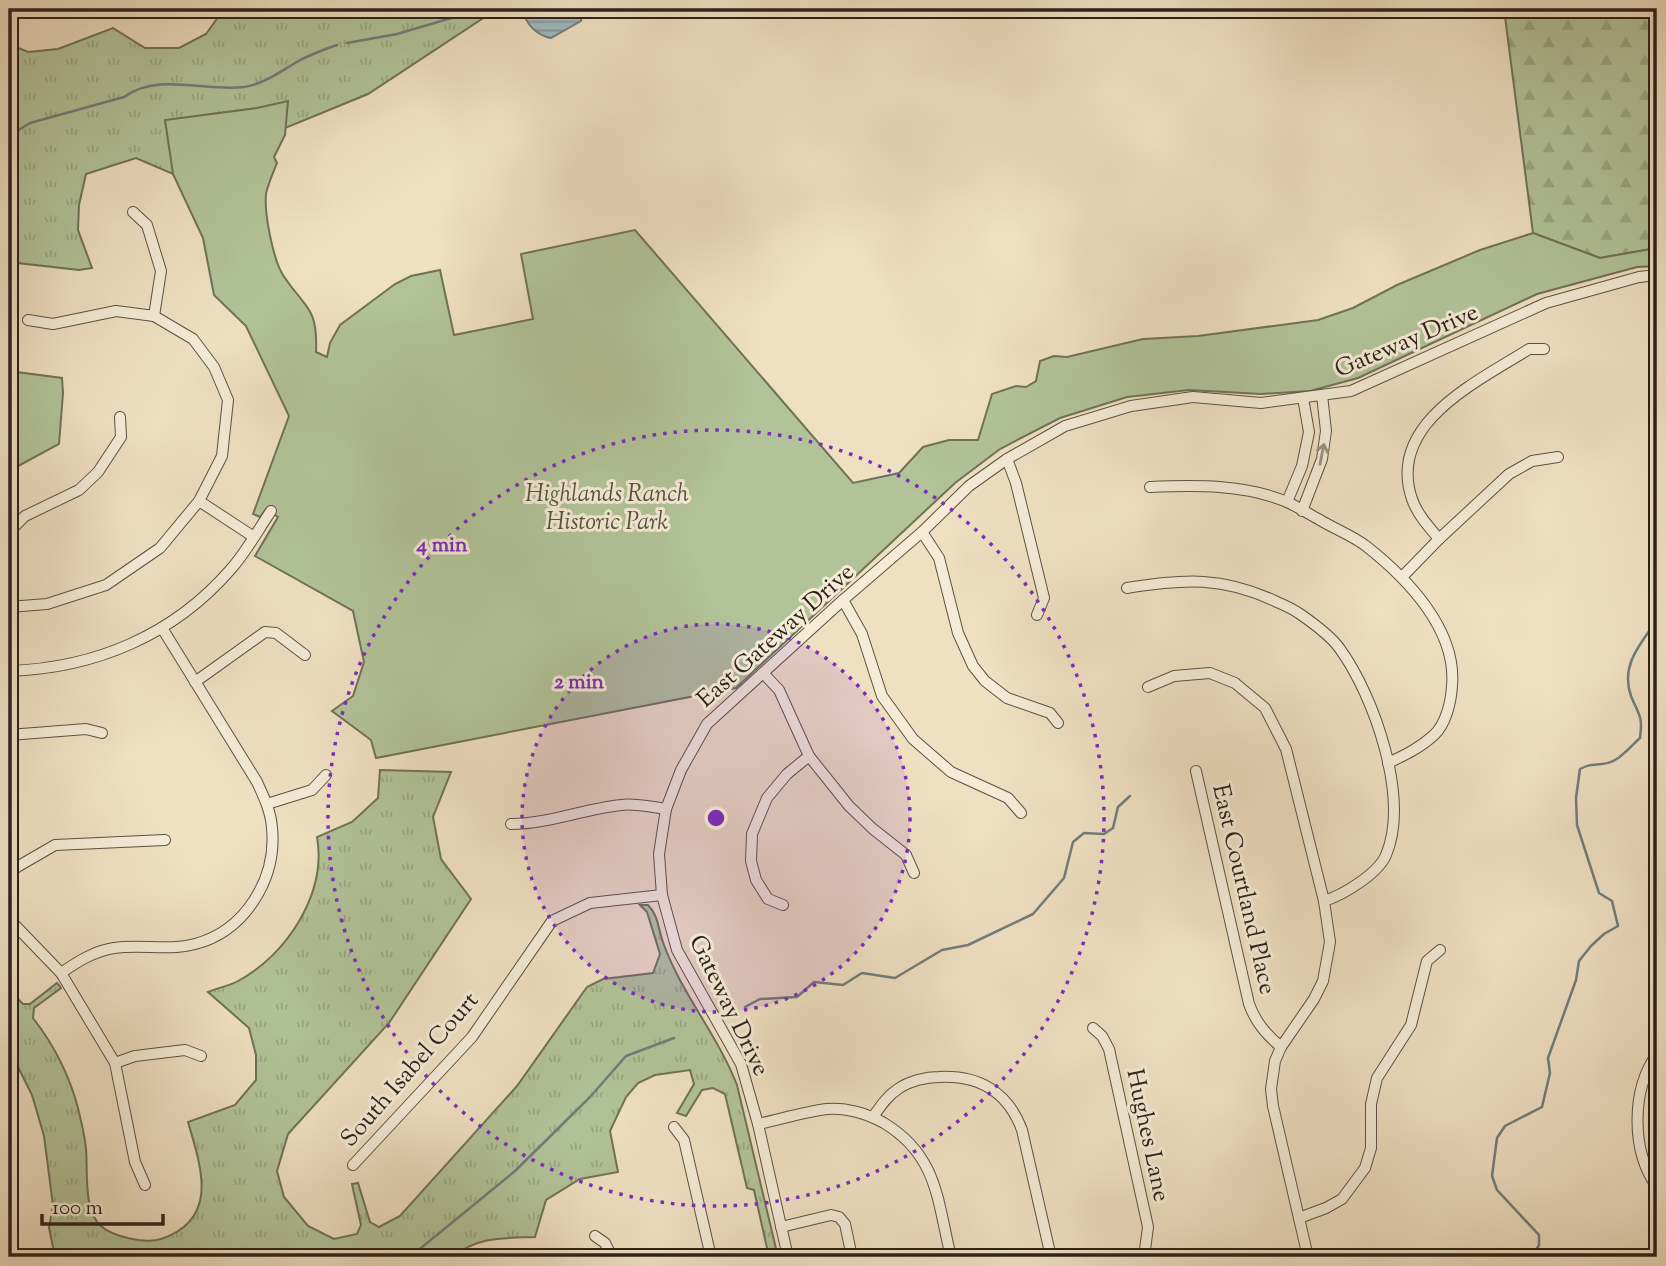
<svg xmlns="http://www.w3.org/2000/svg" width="1666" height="1266" viewBox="0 0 1666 1266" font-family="'Sorts Mill Goudy',serif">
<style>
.grass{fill:url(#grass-tufts);stroke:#6f725a;stroke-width:2}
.forest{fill:url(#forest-firs);stroke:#6f725a;stroke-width:2}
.park{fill:#b2c399;stroke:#6f725a;stroke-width:2}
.water{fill:url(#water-rules);stroke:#717d7d;stroke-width:2}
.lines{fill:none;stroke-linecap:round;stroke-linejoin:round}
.stream{stroke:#717d7d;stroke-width:2.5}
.minor-casing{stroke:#5d5145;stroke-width:12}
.minor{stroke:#f5ebd7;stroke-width:10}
.oneway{stroke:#9b9082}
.ring{fill:none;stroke:#7b2cbf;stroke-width:3.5;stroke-dasharray:3.5 7}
.labels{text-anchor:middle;stroke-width:6;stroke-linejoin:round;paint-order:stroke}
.street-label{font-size:24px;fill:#2c211b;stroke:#f5ebd7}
.park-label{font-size:24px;font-style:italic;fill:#545241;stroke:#f5ebd7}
.centre{fill:#7b2cbf;stroke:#f5ebd7;stroke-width:3.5}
.ring-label{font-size:21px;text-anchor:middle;font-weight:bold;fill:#7b2cbf;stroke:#f5ebd7;stroke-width:6;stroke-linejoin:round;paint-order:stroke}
</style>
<defs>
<pattern id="grass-tufts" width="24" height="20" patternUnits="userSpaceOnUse" patternTransform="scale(1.75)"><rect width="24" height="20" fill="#b2c399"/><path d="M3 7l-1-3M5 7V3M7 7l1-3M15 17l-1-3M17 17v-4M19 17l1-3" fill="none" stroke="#99a783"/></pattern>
<pattern id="forest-firs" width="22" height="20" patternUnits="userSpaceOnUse" patternTransform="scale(1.75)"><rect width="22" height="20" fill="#b2c399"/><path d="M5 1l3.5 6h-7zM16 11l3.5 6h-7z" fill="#99a783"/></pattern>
<pattern id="water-rules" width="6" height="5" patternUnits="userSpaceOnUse" patternTransform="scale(1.75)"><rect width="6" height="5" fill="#9fbabe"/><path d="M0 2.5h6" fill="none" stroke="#82979a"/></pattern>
</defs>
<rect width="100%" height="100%" fill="#efe0c2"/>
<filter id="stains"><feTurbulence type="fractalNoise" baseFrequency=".00286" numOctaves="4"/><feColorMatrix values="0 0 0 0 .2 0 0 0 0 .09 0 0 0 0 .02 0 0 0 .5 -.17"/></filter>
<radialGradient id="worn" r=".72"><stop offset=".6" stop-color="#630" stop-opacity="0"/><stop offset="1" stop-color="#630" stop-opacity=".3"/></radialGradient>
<g class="grass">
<polygon points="224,9 497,9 368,94 173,174 136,158 86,174 79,205 78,230 92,268 79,270 9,262 9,44 28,52 58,49 113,28 145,48 179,48 206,34"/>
<path d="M380,770L451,772L433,817L441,859L471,899L389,1023L288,1134L277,1171L284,1197L308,1226L334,1239L357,1234L361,1225L352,1184L358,1183L370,1222L379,1227L400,1216L517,1086L587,987L603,979L653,973L660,954L647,912L640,905H648C659,916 658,930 664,945C682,994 718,1036 737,1085L778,1257H769L754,1190L747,1188L725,1094L713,1088L702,1090L686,1116L677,1113L694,1084L690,1070L655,1075L638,1083L626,1097L610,1131L618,1172L580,1179L546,1200L535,1237C510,1238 473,1236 455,1257H55L49,1228L53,1205L44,1136L32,1095L9,1049V990L23,1004H30L57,983L61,988L34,1008L33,1018C54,1045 69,1074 78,1108C81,1121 85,1136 86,1149C88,1171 83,1211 101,1226C113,1237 146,1244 161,1239C220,1219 201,1167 188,1122L235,1105L256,1080V1055L249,1028L208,992C217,988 229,986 238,981C287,955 327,893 317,837L352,822L378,798Z"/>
</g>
<polygon class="forest" points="1504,9 1657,9 1657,248 1600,258 1533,233"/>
<g class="park">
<path d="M288,101L285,135L274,157L277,163C273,173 268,184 266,194C264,213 273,259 283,275C305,309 318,306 316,352L327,357L330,343L340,325L395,284L411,276L440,270L454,335L533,319L521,254L635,230L853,483L899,473L923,447L949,440H978L992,394L1016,386L1026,387L1036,381L1040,361L1054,356L1067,357L1143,339L1198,336L1318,320L1353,308L1397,285L1480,250L1533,233L1600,258L1657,248V266L1637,267L1537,294L1358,378L1310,391L1261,394L1189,390L1127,397L1060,418L1000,449L955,483L736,688L376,758L371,740L332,711L353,696L364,662L353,611L255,556L278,517L266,509L260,517L253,514L289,416L246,326L214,295L203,238L173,174L165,120L257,108Z"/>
<polygon points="9,371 62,378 63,393 59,444 9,471"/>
</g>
<path class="water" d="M522,9H582L581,21L551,38C536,35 526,24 522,9Z"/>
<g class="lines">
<g class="stream">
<polyline points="347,43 397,34 482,9"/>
<path d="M9,136L30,123L124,97C158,72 205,92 244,87C265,84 284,69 302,59C313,54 325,49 337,45"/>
<polyline points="745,1007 760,999 797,997 814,982 843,985 862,973 895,978 942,950 968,945 1033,914 1064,878 1073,842 1084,833 1104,834 1113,828 1118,807 1130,796"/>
<polyline points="410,1257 515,1171 590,1097 626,1056 674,1038"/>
<path d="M1532,1257L1539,1245V1235L1497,1190L1492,1176L1497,1138L1505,1126L1542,1107L1550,1073L1548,1058L1576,980L1579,961L1591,946L1604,934L1618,926L1612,901L1599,893L1577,825L1576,798L1580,769C1590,764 1592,765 1602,764C1618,763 1629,748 1640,738C1643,715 1639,716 1631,696C1620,665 1641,643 1657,620"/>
</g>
<defs>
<g id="minor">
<polyline points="133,212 147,225 161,271 154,316"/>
<polyline points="1007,459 1016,483 1044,598 1037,615"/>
<path d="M1150,487C1196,485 1244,484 1287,502C1298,507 1309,514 1320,520C1335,529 1353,536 1366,546C1408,579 1457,630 1452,686C1451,702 1446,724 1434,735C1420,748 1405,755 1388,763"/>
<polyline points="199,501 254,537"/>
<polyline points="1287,502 1302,466 1309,432 1303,398"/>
<polyline points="1302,511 1322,459 1326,431 1322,395"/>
<polyline points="9,532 25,516 79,490 98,472 121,437 120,417"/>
<polyline points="922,532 939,558 958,633 973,666 985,681 1007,698 1050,713 1058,723"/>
<path d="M1439,539C1429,527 1417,514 1412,499C1386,423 1479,381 1529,349H1544"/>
<polyline points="1402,577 1439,539 1509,474 1532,461 1558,457"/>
<path d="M1127,588C1184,579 1223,576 1277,602C1284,605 1293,609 1300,614C1313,623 1331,636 1340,649C1374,696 1410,798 1386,855C1378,874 1343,895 1324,901"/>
<polyline points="843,600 862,634 882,696 913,739 951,772 1008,798 1021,813"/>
<polyline points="9,607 47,604 106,585 160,548 199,501 222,456 228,400 214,367 193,339 154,316 116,311 53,324 28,320"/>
<path d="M9,671C96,668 174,635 231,569C247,551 258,530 271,511"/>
<polyline points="763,673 779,690 809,756 849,806 873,829 906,855 914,873"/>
<polyline points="195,682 265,632 276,633 305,655"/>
<polyline points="1148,687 1174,676 1210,673 1235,683 1265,708 1286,749 1324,901 1330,942 1323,981 1314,999 1281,1047 1275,1061 1271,1089 1273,1106 1308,1257"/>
<polyline points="9,735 86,729 102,733"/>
<path d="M1196,771L1249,1004C1256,1023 1266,1034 1281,1047"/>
<polyline points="267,804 312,790 326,775"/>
<path d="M511,824C547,824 584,809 621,805C635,803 651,807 666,809"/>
<polyline points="9,874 17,867 55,845 165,840"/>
<polyline points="783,905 768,899 756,880 751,861 752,834 767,798 787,774 809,756"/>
<polyline points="9,919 61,973 115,1063 135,1162 145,1185"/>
<path d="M61,973C77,962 94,951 114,948C141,944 169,951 195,944C245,931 277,879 272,828C271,812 264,797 257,782L162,628"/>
<polyline points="1093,1028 1102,1036 1109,1049 1148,1227 1144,1257"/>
<path d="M1657,1054C1631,1090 1631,1151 1657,1187"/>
<polyline points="115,1063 135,1056 185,1050 201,1056"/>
<path d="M873,1117C880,1107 887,1096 898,1089C909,1081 926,1077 939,1077C979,1075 1008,1092 1022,1130L1051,1257"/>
<path d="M758,1124C781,1119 804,1112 827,1109C846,1107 868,1114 884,1123C938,1156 937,1200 951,1257"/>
<polyline points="674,1127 684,1140 711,1257"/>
<polyline points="353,1165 472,1037 552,921 590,903 662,895"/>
<polyline points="1299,1218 1326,1208 1342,1199 1365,1168 1371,1148 1371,1104 1377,1078 1411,1025 1427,961 1440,950"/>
<polyline points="781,1227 831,1215 839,1217 845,1224 852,1257"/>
<polyline points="595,1236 605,1243 612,1257"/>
<polyline points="788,1257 758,1124 741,1064 677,950 662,895 659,854 666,809 681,770 707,724 843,600 922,532 969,486 1007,459 1065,426 1131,406 1193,397 1261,403 1351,391 1546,303 1639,277 1657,275"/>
</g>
</defs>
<use href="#minor" class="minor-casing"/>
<use href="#minor" class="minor"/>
</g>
<defs><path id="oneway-shaft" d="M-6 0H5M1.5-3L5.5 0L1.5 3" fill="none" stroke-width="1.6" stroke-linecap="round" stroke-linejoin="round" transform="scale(1.75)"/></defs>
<use class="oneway" href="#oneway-shaft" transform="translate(1322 454) rotate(-79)"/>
<circle cx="716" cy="818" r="194" fill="#7b2cbf" fill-opacity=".12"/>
<g class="ring">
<circle cx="716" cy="818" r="194"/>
<circle cx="716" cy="818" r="388"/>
</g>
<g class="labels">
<g class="street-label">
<text transform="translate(1406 340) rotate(-23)" y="8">Gateway Drive</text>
<text transform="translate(775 635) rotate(-42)" y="8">East Gateway Drive</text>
<text transform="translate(1245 889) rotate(77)" y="8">East Courtland Place</text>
<text transform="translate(730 1005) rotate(64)" y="8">Gateway Drive</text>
<text transform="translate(409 1069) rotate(-49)" y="8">South Isabel Court</text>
<text transform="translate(1149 1135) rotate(78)" y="8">Hughes Lane</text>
</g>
<g class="park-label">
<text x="607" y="501">Highlands Ranch<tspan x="607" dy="28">Historic Park</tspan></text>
</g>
</g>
<circle cx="716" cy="818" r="10" class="centre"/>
<g class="ring-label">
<text x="442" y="551">4 min</text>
<text x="579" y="688">2 min</text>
</g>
<rect width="1666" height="1266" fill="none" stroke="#efe0c2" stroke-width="35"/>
<rect x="10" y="10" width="1645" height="1245" fill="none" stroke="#2c211b" stroke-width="3.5"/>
<rect x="18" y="18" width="1631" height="1231" fill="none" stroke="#2c211b" stroke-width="2"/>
<path d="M42 1214v10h121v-10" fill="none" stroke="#2c211b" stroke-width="3.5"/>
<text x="52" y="1214" font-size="21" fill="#2c211b" stroke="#f5ebd7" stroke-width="5" paint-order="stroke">100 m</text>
<rect width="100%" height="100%" filter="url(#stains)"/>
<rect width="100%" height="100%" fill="url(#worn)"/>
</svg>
